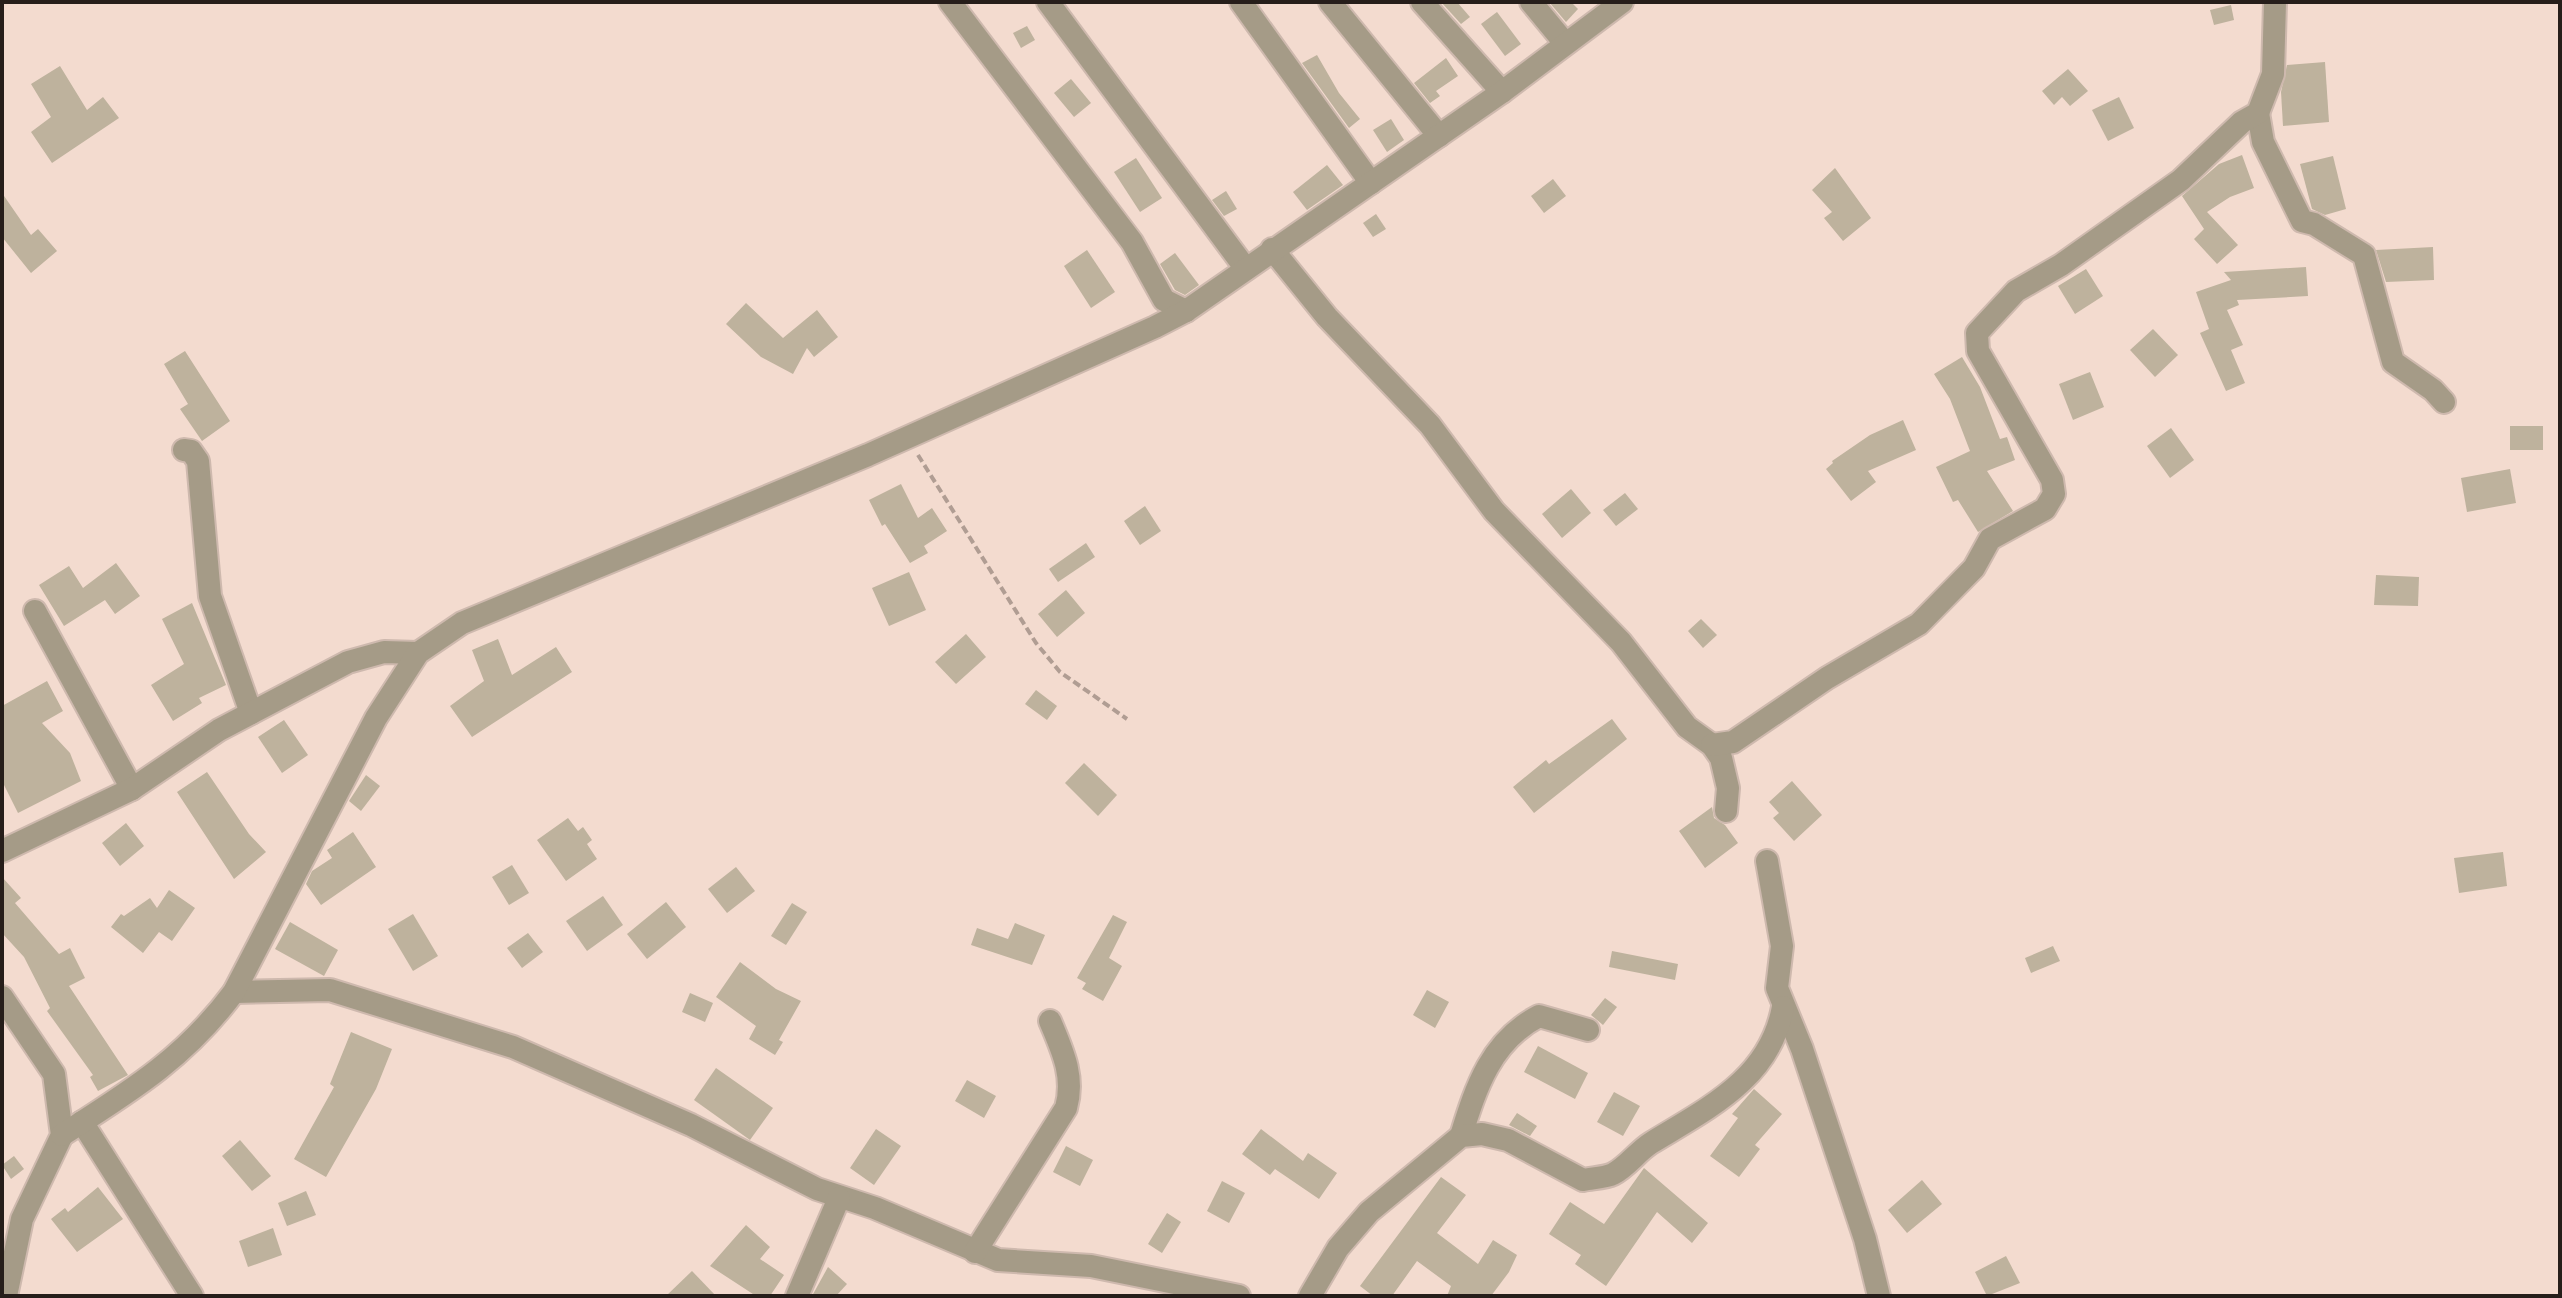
<svg xmlns="http://www.w3.org/2000/svg" width="2562" height="1298" viewBox="0 0 2562 1298" font-family="'DM Sans',sans-serif">
<style>
.building{fill:#beb29d}
.lines{fill:none;stroke-linecap:round;stroke-linejoin:round}
.minor-casing{stroke:#ceb9ae;stroke-width:26}
.path{stroke:#b09d93;stroke-width:4;stroke-dasharray:8 4;stroke-linecap:butt}
.minor{stroke:#a59b87;stroke-width:22}
</style>
<rect width="100%" height="100%" fill="#f3dbcf"/>
<g class="building">
<polygon points="1441,2 1457,2 1470,17 1461,24"/>
<polygon points="1549,2 1571,2 1578,9 1566,22"/>
<polygon points="2231,5 2234,20 2214,25 2210,10"/>
<polygon points="1497,12 1521,44 1505,56 1481,24"/>
<polygon points="1027,26 1035,40 1021,48 1013,33"/>
<polygon points="1317,55 1339,93 1360,119 1349,128 1302,63"/>
<polygon points="1446,58 1458,76 1436,91 1440,96 1430,103 1414,83"/>
<polygon points="2325,62 2329,122 2283,126 2281,92 2287,65"/>
<polygon points="60,66 87,110 103,97 119,118 52,163 31,132 51,117 31,84"/>
<polygon points="2068,69 2088,91 2070,106 2062,97 2054,105 2042,91"/>
<polygon points="1071,79 1091,103 1074,117 1054,93"/>
<polygon points="2119,97 2134,128 2108,141 2092,110"/>
<polygon points="1391,119 1404,140 1387,152 1373,130"/>
<polygon points="2242,155 2254,188 2230,197 2207,212 2238,245 2217,264 2194,239 2204,229 2182,196 2219,164"/>
<polygon points="2333,156 2346,209 2325,215 2312,209 2300,164"/>
<polygon points="1136,158 1162,198 1140,212 1114,172"/>
<polygon points="1327,165 1343,185 1307,210 1293,192"/>
<polygon points="1835,168 1871,218 1843,241 1824,218 1832,212 1812,190"/>
<polygon points="1553,179 1566,196 1544,213 1531,196"/>
<polygon points="1226,191 1237,209 1224,216 1212,200"/>
<polygon points="2,193 31,235 38,229 57,251 31,273 2,237"/>
<polygon points="1376,214 1386,229 1373,237 1363,223"/>
<polygon points="2433,247 2434,280 2386,282 2376,250"/>
<polygon points="1087,250 1115,292 1091,308 1064,266"/>
<polygon points="1175,253 1199,285 1185,295 1175,290 1160,264"/>
<polygon points="2306,267 2308,296 2237,300 2239,305 2227,310 2243,345 2231,350 2245,383 2226,391 2200,333 2209,329 2196,292 2231,280 2224,272"/>
<polygon points="2086,269 2103,296 2075,314 2058,286"/>
<polygon points="746,303 783,338 817,310 838,337 814,357 807,348 793,374 761,357 726,324"/>
<polygon points="2153,329 2178,355 2155,377 2130,350"/>
<polygon points="185,351 230,421 202,441 180,409 188,404 164,364"/>
<polygon points="1962,357 1980,387 2000,439 2007,437 2015,460 1987,471 2013,511 1978,532 1958,500 1953,502 1936,467 1970,451 1950,399 1934,374"/>
<polygon points="2090,372 2104,407 2073,420 2059,384"/>
<polygon points="1903,420 1916,450 1868,471 1876,482 1851,501 1826,469 1833,463 1832,461 1870,435"/>
<rect x="2510" y="426" width="33" height="24"/>
<polygon points="2171,428 2194,460 2170,478 2147,446"/>
<polygon points="2510,469 2516,503 2467,512 2461,478"/>
<polygon points="901,484 918,518 932,508 947,531 924,546 928,553 910,563 885,524 882,526 869,500"/>
<polygon points="1571,489 1591,513 1562,538 1542,514"/>
<polygon points="1625,493 1638,509 1616,526 1603,510"/>
<polygon points="1145,506 1161,531 1140,545 1124,521"/>
<polygon points="1086,543 1095,557 1058,582 1049,569"/>
<polygon points="116,563 140,596 115,614 105,600 64,626 39,585 69,566 83,588"/>
<polygon points="909,572 926,610 889,626 872,588"/>
<polygon points="2376,575 2419,577 2418,606 2374,605"/>
<polygon points="1066,590 1085,613 1057,637 1038,614"/>
<polygon points="192,603 226,685 199,698 202,703 173,721 151,685 184,664 162,619"/>
<polygon points="1701,619 1717,635 1703,648 1688,631"/>
<polygon points="966,634 986,657 956,684 935,662"/>
<polygon points="498,639 512,675 556,647 572,672 472,737 450,706 484,681 472,650"/>
<polygon points="47,681 63,711 42,723 70,753 81,781 18,813 2,781 2,706"/>
<polygon points="1036,690 1057,706 1047,720 1025,704"/>
<polygon points="1612,719 1627,739 1534,813 1513,787 1546,760 1549,764"/>
<polygon points="284,720 308,755 282,773 258,737"/>
<polygon points="1084,763 1117,795 1098,816 1065,783"/>
<polygon points="207,772 249,834 266,852 234,879 177,792"/>
<polygon points="366,775 380,786 361,811 349,801"/>
<polygon points="1792,781 1822,815 1794,841 1773,818 1779,813 1769,802"/>
<polygon points="1712,807 1714,818 1725,825 1738,843 1705,868 1679,831"/>
<polygon points="568,818 578,831 583,827 592,840 587,844 597,859 566,881 537,840"/>
<polygon points="126,823 144,846 120,866 102,843"/>
<polygon points="353,832 376,867 321,905 306,884 312,871 332,858 327,850"/>
<polygon points="2503,852 2507,886 2459,893 2454,858"/>
<polygon points="512,865 529,893 509,905 492,877"/>
<polygon points="736,867 755,891 727,913 708,889"/>
<polygon points="2,877 21,898 15,903 59,954 70,948 85,978 69,986 128,1075 98,1091 90,1077 93,1075 47,1011 50,1008 24,957 2,933"/>
<polygon points="169,890 195,908 172,941 159,932 143,953 111,927 121,914 124,916 150,898 157,908"/>
<polygon points="603,896 623,925 587,951 566,921"/>
<polygon points="666,902 686,927 647,959 627,934"/>
<polygon points="792,903 807,912 786,945 771,936"/>
<polygon points="413,914 438,956 413,971 388,929"/>
<polygon points="1113,915 1127,922 1109,958 1122,966 1103,1001 1082,989 1086,983 1077,978"/>
<polygon points="290,922 338,950 324,976 275,949"/>
<polygon points="1015,923 1045,935 1032,965 971,945 977,928 1008,939"/>
<polygon points="528,933 543,952 522,968 507,948"/>
<polygon points="2053,946 2060,961 2031,973 2025,958"/>
<polygon points="1612,951 1678,964 1675,980 1609,967"/>
<polygon points="740,962 776,989 801,1001 779,1040 783,1042 775,1055 749,1039 756,1026 716,997"/>
<polygon points="1427,990 1449,1002 1435,1028 1413,1015"/>
<polygon points="690,993 713,1003 705,1022 682,1012"/>
<polygon points="1605,998 1617,1007 1603,1025 1591,1015"/>
<polygon points="351,1032 392,1049 376,1089 326,1177 294,1159 334,1087 330,1084"/>
<polygon points="1538,1046 1588,1073 1575,1099 1524,1072"/>
<polygon points="716,1068 773,1108 750,1140 694,1100"/>
<polygon points="967,1080 996,1096 984,1118 955,1101"/>
<polygon points="1754,1089 1782,1114 1755,1145 1760,1149 1739,1177 1710,1156 1738,1118 1732,1114"/>
<polygon points="1614,1092 1640,1106 1623,1136 1597,1122"/>
<polygon points="1517,1113 1537,1126 1530,1136 1509,1125"/>
<polygon points="876,1129 901,1146 874,1185 850,1168"/>
<polygon points="1261,1129 1303,1161 1308,1153 1337,1173 1319,1199 1275,1169 1270,1175 1242,1154"/>
<polygon points="240,1140 271,1176 252,1191 222,1156"/>
<polygon points="1066,1146 1093,1160 1080,1186 1053,1172"/>
<polygon points="14,1156 24,1169 11,1179 2,1165"/>
<polygon points="1644,1168 1708,1223 1692,1243 1657,1212 1606,1286 1575,1264 1581,1255 1549,1234 1570,1202 1604,1224"/>
<polygon points="1441,1177 1466,1195 1437,1233 1478,1264 1493,1240 1517,1255 1509,1272 1491,1296 1447,1296 1451,1286 1417,1261 1392,1296 1373,1296 1360,1286"/>
<polygon points="1922,1180 1942,1204 1907,1233 1888,1210"/>
<polygon points="1222,1181 1245,1193 1229,1223 1207,1211"/>
<polygon points="98,1187 123,1219 77,1252 51,1219 65,1208 68,1212"/>
<polygon points="306,1191 316,1215 287,1226 278,1203"/>
<polygon points="1167,1213 1181,1222 1162,1253 1148,1244"/>
<polygon points="746,1225 770,1247 760,1259 784,1275 770,1296 756,1296 710,1266"/>
<polygon points="273,1228 282,1255 248,1267 239,1241"/>
<polygon points="2006,1256 2020,1283 1987,1296 1975,1272"/>
<polygon points="828,1267 847,1284 836,1296 812,1296"/>
<polygon points="692,1271 716,1296 666,1296"/>
</g>
<g class="lines">
<defs>
<g id="minor">
<polyline points="950,2 1132,242 1164,300 1186,311"/>
<polyline points="1048,2 1246,269"/>
<polyline points="1241,2 1371,183"/>
<polyline points="1330,2 1439,136"/>
<polyline points="1422,2 1502,92"/>
<polyline points="1531,2 1564,42"/>
<polyline points="2258,113 2263,142 2302,221 2314,224 2364,255 2393,362 2433,390 2444,402"/>
<polyline points="1272,249 1327,317 1430,425 1494,511 1621,642 1687,727 1712,745 1721,758 1728,788 1726,811"/>
<polyline points="184,450 191,451 198,461 210,596 251,713"/>
<polyline points="35,611 132,789"/>
<polyline points="1712,745 1733,742 1827,678 1919,624 1974,568 1990,539 2045,509 2054,494 2052,480 1978,351 1977,333 2016,291 2061,265 2181,180 2242,122 2258,113 2273,74 2275,2"/>
<polyline points="2,851 132,789 219,730 348,662 384,652 418,653"/>
<polyline points="1767,861 1782,946 1777,988 1802,1049 1865,1239 1879,1296"/>
<polyline points="234,992 330,990 513,1047 691,1125 817,1189 875,1208 998,1260 1091,1266 1239,1296"/>
<polyline points="2,997 54,1074 62,1135 22,1219 6,1296"/>
<polyline points="82,1122 192,1296"/>
<path d="M62,1135C131,1091 185,1058 234,992L376,718L418,653L462,623L868,455L1155,327L1186,311L1502,92L1622,2"/>
<path d="M1461,1136C1476,1087 1491,1041 1539,1016L1588,1030"/>
<path d="M975,1252L1066,1108C1075,1076 1062,1050 1050,1021"/>
<polyline points="797,1296 839,1198"/>
<path d="M1310,1296L1338,1248L1369,1212L1461,1136L1482,1134L1508,1140L1583,1180C1592,1178 1605,1178 1613,1174C1627,1167 1638,1151 1651,1143C1708,1108 1770,1079 1783,1007"/>
</g>
</defs>
<use href="#minor" class="minor-casing"/>
<polyline class="path" points="918,455 1036,643 1060,672 1127,719"/>
<use href="#minor" class="minor"/>
</g>
<rect width="2562" height="1298" fill="none" stroke="#261e1a" stroke-width="8"/>
</svg>
